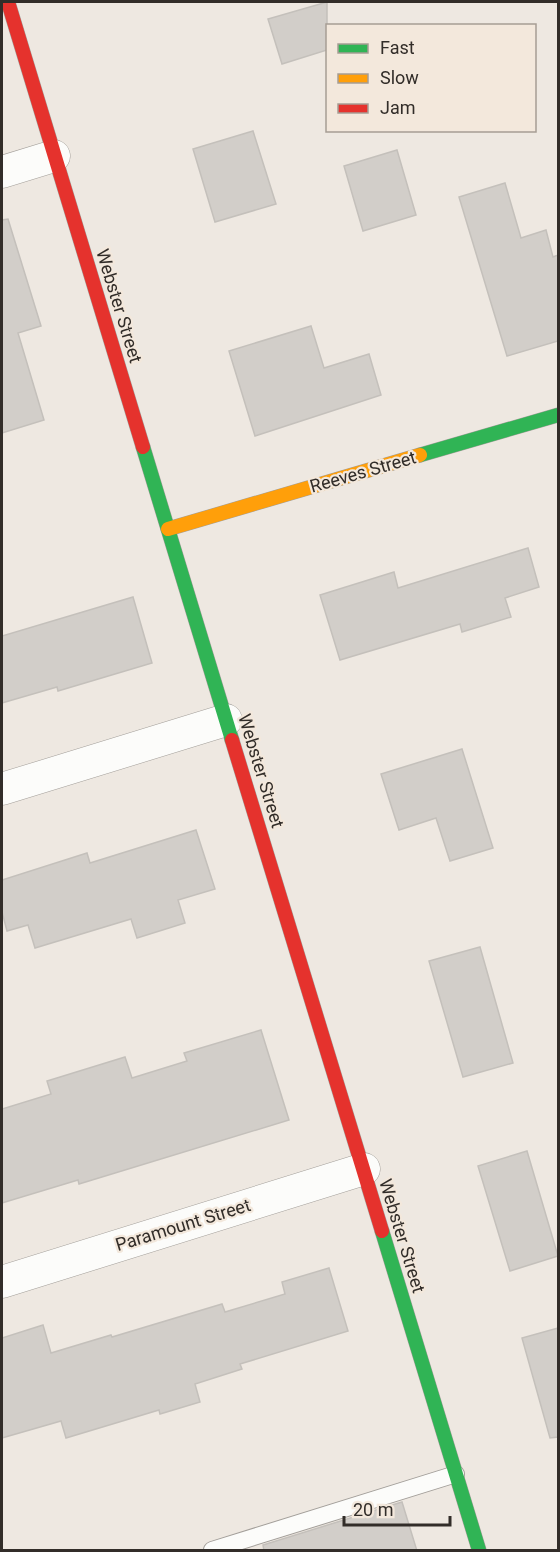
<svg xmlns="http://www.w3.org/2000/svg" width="560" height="1552" viewBox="0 0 560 1552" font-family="Roboto,sans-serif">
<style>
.building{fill:#d2cec9;stroke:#c4c0bb;stroke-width:1.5}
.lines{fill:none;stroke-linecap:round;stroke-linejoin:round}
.lane-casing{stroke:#a39f9a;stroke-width:18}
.street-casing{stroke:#a39f9a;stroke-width:33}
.fast-casing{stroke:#a39f9a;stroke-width:15}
.slow-casing{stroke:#a39f9a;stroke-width:15}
.jam-casing{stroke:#a39f9a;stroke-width:15}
.lane{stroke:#fcfcfa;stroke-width:16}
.street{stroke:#fcfcfa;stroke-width:32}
.fast{stroke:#30b455;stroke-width:14}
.slow{stroke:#ff9f0a;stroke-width:14}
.jam{stroke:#e5322d;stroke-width:14}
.labels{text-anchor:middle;stroke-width:4.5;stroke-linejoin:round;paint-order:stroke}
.street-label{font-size:18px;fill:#322d29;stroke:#f3e8dc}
</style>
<rect width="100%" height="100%" fill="#eee8e1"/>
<g class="building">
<polygon points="327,2 327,50 282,64 268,19"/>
<polygon points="253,131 276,204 215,222 193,149"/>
<polygon points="397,150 416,215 363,231 344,166"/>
<polygon points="505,183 521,238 546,230 553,257 558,255 558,341 507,356 459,197"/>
<polygon points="8,219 41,326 18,333 44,420 2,433 2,220"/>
<polygon points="311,326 324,368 369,354 381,395 255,436 229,351"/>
<polygon points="528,548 539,587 505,598 511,617 462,632 460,624 340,660 320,595 394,572 398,588"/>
<polygon points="133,597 152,663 58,691 57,687 2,703 2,636"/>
<polygon points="462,749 493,848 450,861 436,818 399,830 381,774"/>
<polygon points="196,830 215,889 178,900 185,923 137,938 131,919 35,948 28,925 7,931 2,912 2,880 87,853 90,863"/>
<polygon points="480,947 513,1063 463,1077 429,961"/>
<polygon points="261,1030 289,1120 79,1184 78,1180 2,1203 2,1109 51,1094 47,1081 125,1057 132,1078 187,1061 184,1053"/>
<polygon points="527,1151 558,1256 510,1271 478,1166"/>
<polygon points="329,1268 348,1331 240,1364 242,1369 195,1384 200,1402 160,1414 159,1410 66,1438 61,1421 2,1438 2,1338 43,1325 51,1353 111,1335 112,1337 222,1304 225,1312 285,1294 282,1282"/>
<polygon points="558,1328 558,1437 550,1438 522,1338"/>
<polygon points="402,1502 417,1551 264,1551 263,1545"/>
</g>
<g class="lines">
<defs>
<polyline id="lane" points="212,1550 456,1474"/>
<g id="street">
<polyline points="2,172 54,156"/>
<polyline points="2,789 226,720"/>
<polyline points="2,1282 364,1169"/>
</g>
<g id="fast">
<polyline points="143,447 232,740"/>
<polyline points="420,455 558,415"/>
<polyline points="382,1231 479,1550"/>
</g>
<polyline id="slow" points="168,529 420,455"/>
<g id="jam">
<polyline points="8,2 143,447"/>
<polyline points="232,740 382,1231"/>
</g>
</defs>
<use href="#lane" class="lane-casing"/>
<use href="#street" class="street-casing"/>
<use href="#fast" class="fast-casing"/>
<use href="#slow" class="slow-casing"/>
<use href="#jam" class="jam-casing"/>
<use href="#lane" class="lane"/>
<use href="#street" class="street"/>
<use href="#fast" class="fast"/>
<use href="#slow" class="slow"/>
<use href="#jam" class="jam"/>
</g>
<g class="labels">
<g class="street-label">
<text transform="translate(119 306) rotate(73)" y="6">Webster Street</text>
<text transform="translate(363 472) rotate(-16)" y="6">Reeves Street</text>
<text transform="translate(261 771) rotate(73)" y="6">Webster Street</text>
<text transform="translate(183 1225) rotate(-17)" y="6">Paramount Street</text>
<text transform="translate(402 1236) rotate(73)" y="6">Webster Street</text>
</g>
</g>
<rect width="560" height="1552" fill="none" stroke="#322d29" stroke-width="6"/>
<rect x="326" y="24" width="210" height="108" fill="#f3e8dc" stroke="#a69d94" stroke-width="1.5"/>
<rect x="338" y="44" width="30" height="9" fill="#30b455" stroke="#a69d94" stroke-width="1.5"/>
<text x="380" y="54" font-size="18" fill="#322d29">Fast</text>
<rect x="338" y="74" width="30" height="9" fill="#ff9f0a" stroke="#a69d94" stroke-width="1.5"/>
<text x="380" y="84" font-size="18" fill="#322d29">Slow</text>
<rect x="338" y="104" width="30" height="9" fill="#e5322d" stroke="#a69d94" stroke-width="1.5"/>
<text x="380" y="114" font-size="18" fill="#322d29">Jam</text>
<path d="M344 1516v9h106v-9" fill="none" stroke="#322d29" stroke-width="3"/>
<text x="353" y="1516" font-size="18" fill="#322d29" stroke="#f3e8dc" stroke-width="4.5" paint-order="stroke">20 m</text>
</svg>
